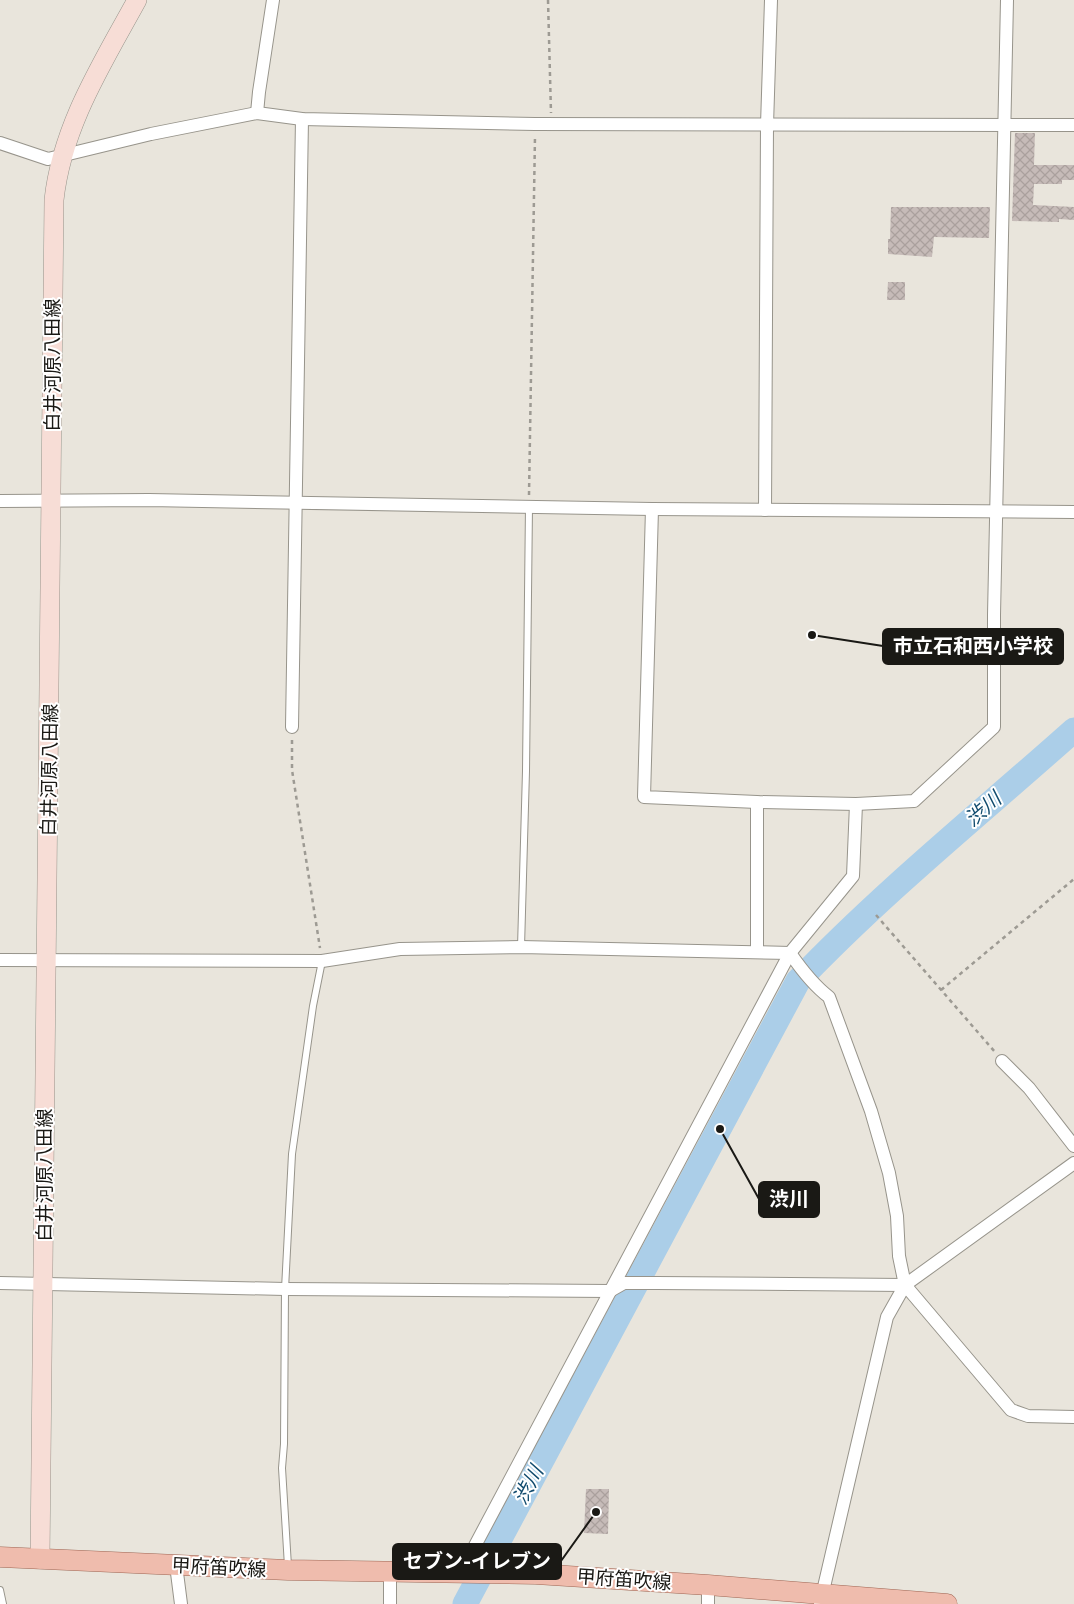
<svg xmlns="http://www.w3.org/2000/svg" width="1074" height="1604" viewBox="0 0 1074 1604" font-family="'Titillium Web','Noto Sans JP',sans-serif">
<style>
.lines{fill:none;stroke-linecap:round;stroke-linejoin:round}
.river{stroke:#abcee8;stroke-width:25}
.building{fill:url(#building-cross-hatch)}
.lane-casing{stroke:#97948b;stroke-width:8}
.street-casing{stroke:#97948b;stroke-width:14}
.secondary-casing{stroke:#97948b;stroke-width:20}
.primary-casing{stroke:#9e6654;stroke-width:21}
.path{stroke:#9d9a93;stroke-width:2.5;stroke-dasharray:4 4;stroke-linecap:butt}
.lane{stroke:#fff;stroke-width:6}
.street{stroke:#fff;stroke-width:12}
.secondary{stroke:#f7ddd6;stroke-width:19}
.primary{stroke:#efbcad;stroke-width:20}
.labels{text-anchor:middle;stroke-width:4;stroke-linejoin:round;paint-order:stroke}
.street-label{font-size:19px;fill:#1a1915;stroke:#fff}
.water-label{font-size:20px;font-style:italic;fill:#114b6e;stroke:#fff}
.leader{fill:none;stroke:#1a1915;stroke-width:2}
.callout-dot{fill:#1a1915;stroke:#fff;stroke-width:2}
.callout{fill:#1a1915;stroke:#1a1915;stroke-width:2}
.callout-label{font-size:20px;text-anchor:middle;font-weight:bold;fill:#fff}
</style>
<defs>
<pattern id="building-cross-hatch" width="8" height="8" patternUnits="userSpaceOnUse" patternTransform="scale(1.25)"><rect width="8" height="8" fill="#c6bbb8"/><path d="M0 0l8 8M0 8l8-8" fill="none" stroke="#aaa09d"/></pattern>
</defs>
<rect width="100%" height="100%" fill="#e9e5dc"/>
<g class="lines">
<path class="river" d="M465,1604L798,981C884,891 981,813 1074,730"/>
</g>
<g class="building">
<polygon points="1015,133 1035,133 1034,165 1074,165 1074,180 1062,180 1062,184 1034,184 1033,205 1074,207 1074,220 1059,219 1059,222 1012,221"/>
<polygon points="891,207 990,207 989,238 934,237 932,257 888,254 888,239 890,239"/>
<polygon points="888,282 905,282 905,300 887,300"/>
<polygon points="586,1489 609,1489 608,1534 584,1533"/>
</g>
<g class="lines">
<defs>
<g id="lane">
<polyline points="521,947 526,771 529,506"/>
<polyline points="288,1566 282,1468 284,1444 285,1289 292,1154 313,1006 322,961"/>
<polyline points="0,1590 3,1604"/>
</g>
<g id="street">
<polyline points="257,113 259,92 273,0"/>
<polyline points="0,143 48,159 151,134 257,113 302,119 535,124 1074,125"/>
<polyline points="0,501 149,500 652,509 1074,512"/>
<polyline points="652,509 644,797 757,802 856,804 914,801 994,727 994,615 1007,0"/>
<polyline points="765,510 767,125 771,0"/>
<polyline points="292,727 302,119"/>
<polyline points="757,802 757,952"/>
<path d="M790,953C801,969 813,985 829,997L871,1111L889,1173L897,1216L899,1256L905,1285L1011,1410L1028,1416L1074,1417"/>
<polyline points="0,960 322,961 400,949 521,947 790,953"/>
<polyline points="1002,1061 1029,1088 1074,1146"/>
<polyline points="0,1283 285,1289 610,1291 624,1283 656,1283 905,1285"/>
<polyline points="176,1565 181,1604"/>
<polyline points="390,1571 390,1604"/>
<polyline points="461,1572 790,953 853,876 856,804"/>
<polyline points="708,1604 708,1585"/>
<polyline points="820,1604 887,1317 905,1285 1074,1163"/>
</g>
<path id="secondary" d="M40,1559L54,200C62,126 102,64 137,0"/>
<polyline id="primary" points="0,1557 288,1570 536,1574 708,1585 947,1604"/>
</defs>
<use href="#lane" class="lane-casing"/>
<use href="#street" class="street-casing"/>
<use href="#secondary" class="secondary-casing"/>
<use href="#primary" class="primary-casing"/>
<g class="path">
<polyline points="548,0 551,113"/>
<polyline points="529,495 535,136"/>
<polyline points="292,740 292,770 320,948"/>
<polyline points="876,915 995,1052"/>
<polyline points="941,990 1074,879"/>
</g>
<use href="#lane" class="lane"/>
<use href="#street" class="street"/>
<use href="#secondary" class="secondary"/>
<use href="#primary" class="primary"/>
</g>
<g class="labels">
<g class="street-label">
<text transform="translate(52 365) rotate(-90)" y="7">白井河原八田線</text>
<text transform="translate(49 770) rotate(-89)" y="7">白井河原八田線</text>
<text transform="translate(44 1175) rotate(-90)" y="7">白井河原八田線</text>
<text transform="translate(219 1567) rotate(3)" y="7">甲府笛吹線</text>
<text transform="translate(624 1579) rotate(4)" y="7">甲府笛吹線</text>
</g>
<g class="water-label">
<text transform="translate(983 809) rotate(-41)" y="7">渋川</text>
<text transform="translate(528 1485) rotate(-62)" y="7">渋川</text>
</g>
</g>
<path class="leader" d="M812 635L883 646M720 1129L759 1199M596 1512L561 1561"/>
<g class="callout-dot">
<circle cx="812" cy="635" r="5"/>
<circle cx="720" cy="1129" r="5"/>
<circle cx="596" cy="1512" r="5"/>
</g>
<g class="callout">
<rect x="883" y="629" width="180" height="35" rx="5"/>
<rect x="759" y="1182" width="60" height="35" rx="5"/>
<rect x="393" y="1544" width="168" height="35" rx="5"/>
</g>
<g class="callout-label">
<text x="973" y="653">市立石和西小学校</text>
<text x="789" y="1206">渋川</text>
<text x="477" y="1568">セブン-イレブン</text>
</g>
</svg>
